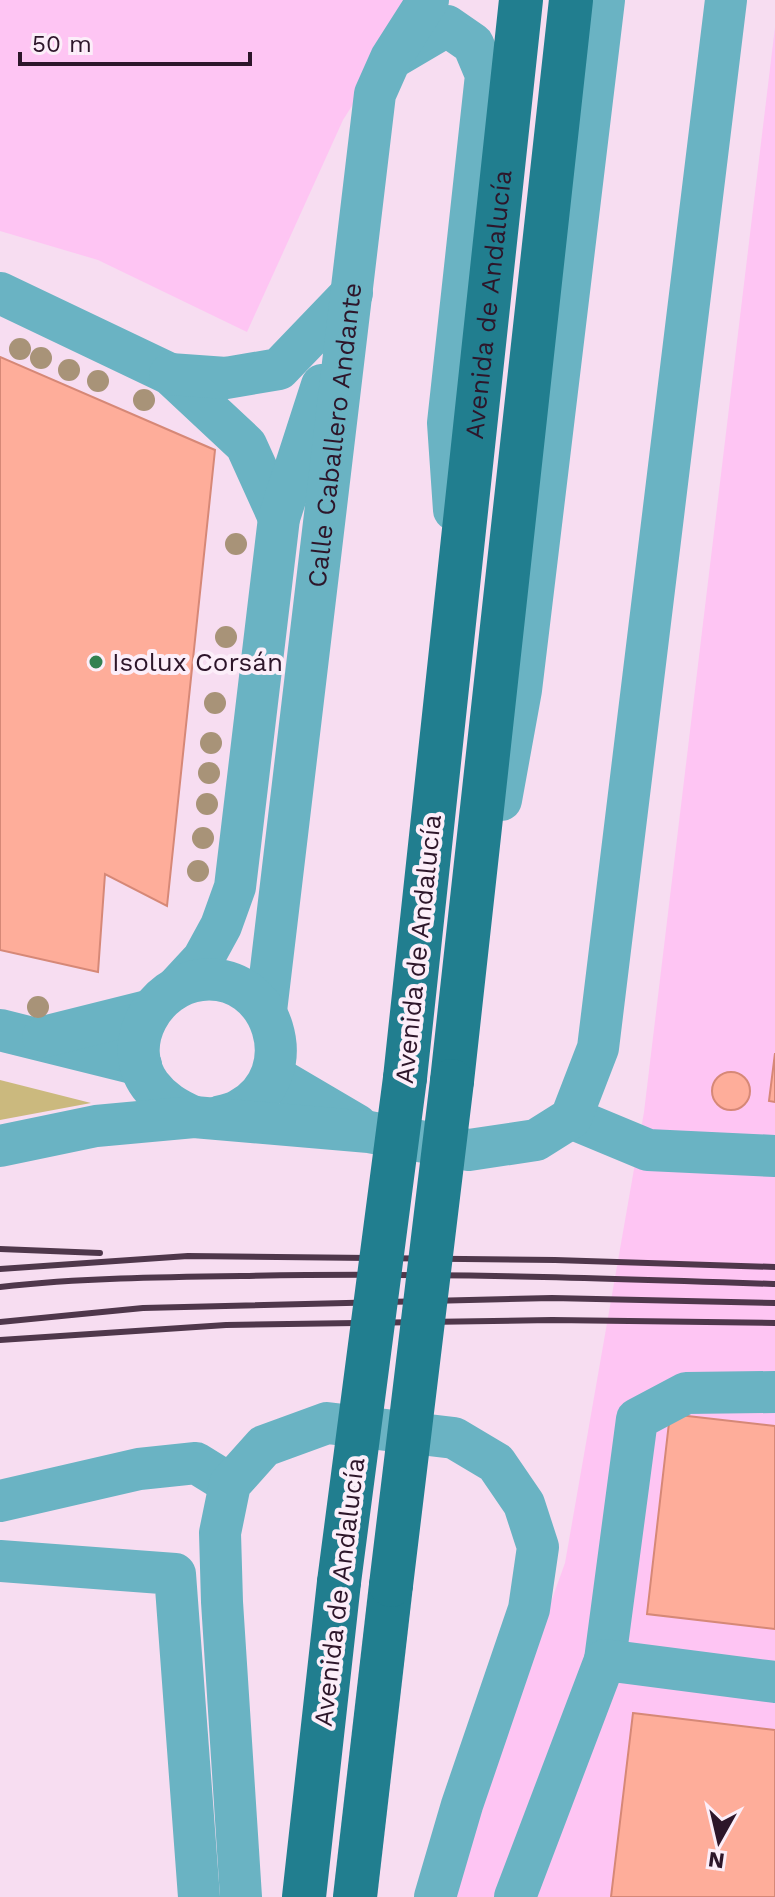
<svg xmlns="http://www.w3.org/2000/svg" width="775" height="1897" viewBox="0 0 775 1897" font-family="'Work Sans',sans-serif">
<style>
.built{fill:#fec5f3}
.green{fill:#cbb97e}
.building{fill:#fead9a;stroke:#d68877;stroke-width:2}
.lines{fill:none;stroke-linecap:round;stroke-linejoin:round}
.minor{stroke:#6ab3c3;stroke-width:42}
.major{stroke:#217e8f;stroke-width:44}
.rail{stroke:#4f374b;stroke-width:6}
.major-bridge{stroke:#217e8f;stroke-width:44}
.tree{fill:#a89378}
.poi-dot{fill:#338150;stroke:#fceef9;stroke-width:3}
.labels{text-anchor:middle;stroke-width:8;stroke-linejoin:round;paint-order:stroke}
.street-label{font-size:26px;fill:#2d162a;stroke:#fceef9}
.poi-label{font-size:26px;fill:#2d162a;stroke:#fceef9;text-anchor:start}
</style>
<rect width="100%" height="100%" fill="#f7ddf1"/>
<g class="built">
<polygon points="0,0 419,0 343,120 247,332 98,260 0,231"/>
<polygon points="775,27 775,1897 456,1897 462,1849 565,1563 644,1112"/>
</g>
<polygon class="green" points="0,1080 91,1103 0,1120"/>
<g class="building">
<polygon points="0,357 215,450 167,906 105,874 98,972 0,950"/>
<polygon points="775,1053 775,1102 769,1101"/>
<circle cx="731" cy="1091" r="19"/>
<polygon points="670,1414 775,1426 775,1629 647,1614"/>
<polygon points="633,1713 775,1730 775,1897 611,1897"/>
</g>
<g class="lines">
<g class="minor">
<polyline points="396,56 447,26 473,44 486,75 448,423 454,510"/>
<polyline points="0,293 170,374 246,445 279,518"/>
<polyline points="170,374 226,378 279,369 352,293"/>
<polyline points="501,800 521,690 604,0"/>
<polyline points="178,986 203,959 221,926 235,887 279,518 322,385"/>
<path id="s1" d="M266,1011L375,94L391,58L428,0"/>
<polyline points="0,1030 141,1065"/>
<polyline points="43,1037 151,1010"/>
<polyline points="272,1075 357,1125"/>
<path d="M194,1117C176,1109 162,1101 150,1085C120,1044 154,985 201,980C274,972 305,1074 241,1109C235,1113 226,1115 218,1117"/>
<polyline points="571,1118 648,1150 775,1156"/>
<polyline points="0,1146 96,1126 194,1117 369,1132 469,1150 536,1140 571,1118 598,1048 726,0"/>
<polyline points="0,1501 139,1469 196,1463 230,1484"/>
<polyline points="0,1561 175,1574 199,1897"/>
<polyline points="605,1660 637,1419 686,1393 775,1392"/>
<polyline points="241,1897 222,1602 220,1533 230,1484 264,1446 327,1423 454,1438 496,1463 524,1504 538,1547 529,1609 462,1805 435,1897"/>
<polyline points="515,1897 605,1660 775,1682"/>
</g>
<g class="major">
<path id="s2" d="M405,1078L521,0"/>
<polyline points="452,1081 571,0"/>
<polyline points="304,1897 339,1582"/>
<polyline points="355,1897 391,1585"/>
</g>
<g class="rail">
<polyline points="0,1249 100,1253"/>
<polyline points="0,1269 188,1256 555,1260 775,1267"/>
<path d="M0,1287C80,1278 162,1277 242,1276C420,1272 597,1278 775,1284"/>
<polyline points="0,1322 143,1308 552,1298 775,1303"/>
<polyline points="0,1340 226,1325 552,1320 775,1323"/>
</g>
<g class="major-bridge">
<polyline points="339,1582 405,1078"/>
<polyline points="391,1585 452,1081"/>
</g>
</g>
<g class="tree">
<circle cx="20" cy="349" r="11"/>
<circle cx="41" cy="358" r="11"/>
<circle cx="69" cy="370" r="11"/>
<circle cx="98" cy="381" r="11"/>
<circle cx="144" cy="400" r="11"/>
<circle cx="236" cy="544" r="11"/>
<circle cx="226" cy="637" r="11"/>
<circle cx="215" cy="703" r="11"/>
<circle cx="211" cy="743" r="11"/>
<circle cx="209" cy="773" r="11"/>
<circle cx="207" cy="804" r="11"/>
<circle cx="203" cy="838" r="11"/>
<circle cx="198" cy="871" r="11"/>
<circle cx="38" cy="1007" r="11"/>
</g>
<circle class="poi-dot" cx="96" cy="662" r="8"/>
<g class="labels">
<g class="street-label">
<text dy="9" stroke="none"><textPath href="#s2" startOffset="778">Avenida de Andalucía</textPath></text>
<text dy="9" stroke="none"><textPath href="#s1" startOffset="580">Calle Caballero Andante</textPath></text>
<text transform="translate(418 949) rotate(-84)" y="9">Avenida de Andalucía</text>
<text transform="translate(339 1592) rotate(-83)" y="9">Avenida de Andalucía</text>
</g>
<g class="poi-label">
<text x="112" y="671">Isolux Corsán</text>
</g>
</g>
<g transform="translate(719 1841) rotate(188)" stroke="#fceef9" stroke-width="6" paint-order="stroke">
<path d="M0-6L14 30L0 20L-14 30Z" fill="#2d162a"/>
<text y="-12" font-size="22" font-weight="bold" text-anchor="middle" fill="#2d162a">N</text>
</g>
<path d="M20 52v12h230v-12" fill="none" stroke="#2d162a" stroke-width="4"/>
<text x="32" y="52" font-size="24" fill="#2d162a" stroke="#fceef9" stroke-width="6" paint-order="stroke">50 m</text>
</svg>
